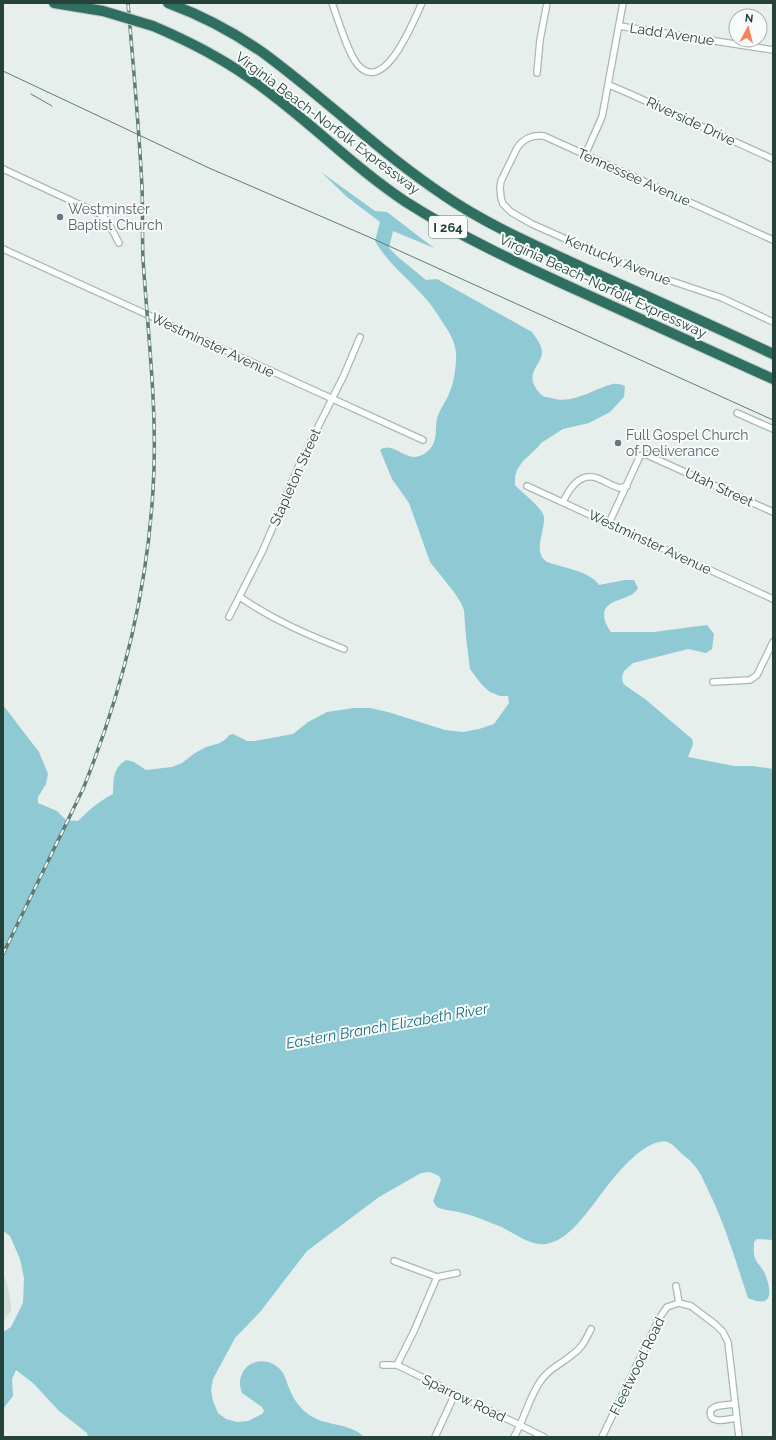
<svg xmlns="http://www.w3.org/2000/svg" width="776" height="1440" viewBox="0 0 776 1440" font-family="Raleway,sans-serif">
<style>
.built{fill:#d4dfda}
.water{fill:#8ec9d4}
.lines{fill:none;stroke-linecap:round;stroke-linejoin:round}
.street-casing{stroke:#a8b8b2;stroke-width:8}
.highway-casing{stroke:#c2cac8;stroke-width:12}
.street{stroke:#fff;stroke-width:5.5}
.highway{stroke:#2f6f62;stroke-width:10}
.tram{stroke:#5f7d75;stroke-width:1}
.rail-casing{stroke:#5f7d75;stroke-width:3.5}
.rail{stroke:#f7fbf9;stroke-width:2;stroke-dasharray:6;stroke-linecap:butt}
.highway-bridge-casing{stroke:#c2cac8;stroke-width:12;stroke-linecap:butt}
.highway-bridge{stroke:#2f6f62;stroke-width:10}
.worship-dot{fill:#6b7280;stroke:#f7fbf9;stroke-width:1.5}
.labels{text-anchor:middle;stroke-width:4;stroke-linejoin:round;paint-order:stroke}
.shield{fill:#f7fbf9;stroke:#637a73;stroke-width:1}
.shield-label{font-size:13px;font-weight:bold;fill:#24423a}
.street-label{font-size:14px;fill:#24423a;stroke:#f7fbf9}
.worship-label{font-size:14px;fill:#5b616d;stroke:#f7fbf9;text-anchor:start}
.water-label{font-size:15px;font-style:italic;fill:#1c6f80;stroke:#f7fbf9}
</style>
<rect width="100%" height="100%" fill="#e6efeb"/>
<polygon class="built" points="3,1272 7,1283 11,1304 11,1311 3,1321"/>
<path class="water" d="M321,172L375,211L387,212L434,248L393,231L389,248L398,257L426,280L437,279L532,332C536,338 541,344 542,351C543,365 523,372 538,391C541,396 545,397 551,398C574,405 592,389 613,384C617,383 622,385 625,386L624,397L610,412L589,423L563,429L541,443L537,448L523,461L517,470L515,477V485C522,493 543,508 544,517C545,532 532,552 547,562C561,567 592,572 599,585L625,580H634L638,588C630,602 606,597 604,614C604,621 607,626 611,632H654L707,625L714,634L712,649L706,653L688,649L633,663L624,671L622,677L623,683L626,686L645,699L692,739L693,744L688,757L734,766H753L773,769V1240L757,1239L754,1242C754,1248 753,1253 755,1258C757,1264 763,1268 765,1274C772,1292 773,1309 748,1298C736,1262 725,1224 708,1190C704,1181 700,1171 693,1164C689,1159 684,1156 679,1151C674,1146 668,1139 659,1142C637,1146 609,1183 596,1201C584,1216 569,1238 550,1243C533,1248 519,1236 505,1229C501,1226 496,1225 491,1223C477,1217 463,1212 447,1210C444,1209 439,1209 436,1206C435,1205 434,1202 433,1201L441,1180L439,1176L430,1172L421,1173L379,1197L307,1251L260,1312L235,1338L213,1379L211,1390L213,1401L218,1413L226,1419L237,1422L248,1421L262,1414L264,1411L262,1407L242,1393C239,1384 239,1378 244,1370C254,1357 274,1359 283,1373C286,1378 287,1385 290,1390C294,1400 300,1408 308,1414C325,1427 350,1422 364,1437H88L87,1433L59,1411L33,1383L16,1370L12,1379L13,1396L3,1409V1332L11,1327L23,1303L24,1278L20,1259L10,1236L3,1231V705L39,752L48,774L46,784L38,797V803L57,811L66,820L78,821C89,810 99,801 113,794C114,779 112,769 126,760L134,762L146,770L172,767L182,763L195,753L206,747L220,743L227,738L229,735L233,734L247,741H255L293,734L308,722L327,712L354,708H370L388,712L445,730L463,732L479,729L494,724L509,703L508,696H500L490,692L482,685L470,669L466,637L464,610L461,603L454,592L430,562L409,503L392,479L380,450C396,439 408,470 429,450C440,439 433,425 439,413C442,406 446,401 449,394C452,387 454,379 455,371C456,363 457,354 455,347C453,338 448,330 443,323C438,315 433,307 427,300C410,280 389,265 375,241L380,222L347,197Z"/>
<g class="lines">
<defs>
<g id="street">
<path d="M332,3C338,19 348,54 358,65C385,96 414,19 422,3"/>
<polyline points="619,26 773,50"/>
<polyline points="537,73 540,40 547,3"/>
<polyline points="609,85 628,93 773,159"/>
<polyline points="585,155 602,117 623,3"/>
<polyline points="3,169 102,215 108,222 119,243"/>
<path d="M773,240L544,136C532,135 524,138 517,148L501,181L500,188L501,198L503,204L511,212L532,224L586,248L654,275L722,298L773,322"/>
<polyline points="3,249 423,440"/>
<polyline points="737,413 773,429"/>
<polyline points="527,486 773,599"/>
<path d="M563,502C569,489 580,472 597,478C605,481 612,486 620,488L627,486"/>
<polyline points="609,523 640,456 645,454 773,512"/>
<path d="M240,597C273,620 308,635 344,649"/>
<polyline points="229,617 263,550 300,463 344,375 360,337"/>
<polyline points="713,682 750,680 757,675 773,642"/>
<polyline points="394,1261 437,1277 457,1273"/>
<polyline points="676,1286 679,1303"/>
<polyline points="679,1303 691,1306 716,1325 723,1332 728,1342 739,1437"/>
<polyline points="383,1365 397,1365 544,1437"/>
<polyline points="397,1365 414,1331 437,1277"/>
<path d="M734,1404C728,1405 720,1405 715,1407C708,1410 709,1419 717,1420C723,1421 730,1419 736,1418"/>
<polyline points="435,1437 455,1394"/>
<path d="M514,1437C525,1418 529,1396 542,1379C550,1368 563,1363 573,1354C582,1348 586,1339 591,1329"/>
<polyline points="602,1437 660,1317 667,1307 679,1303"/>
</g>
<g id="highway">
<polyline points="54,3 103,11"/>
<path d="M168,3C201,15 233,32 262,52C325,98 380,153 445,196C489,226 539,247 586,269C649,297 711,325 773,354"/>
<path d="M153,26C186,40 218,56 248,77C304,115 350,165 406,202C461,237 520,264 579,291C644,320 708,350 773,379"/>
</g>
</defs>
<use href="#street" class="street-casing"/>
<use href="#highway" class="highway-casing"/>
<use href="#street" class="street"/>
<use href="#highway" class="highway"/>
<g class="tram">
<polyline points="3,71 209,168 369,237 773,420"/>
<polyline points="31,94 52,106"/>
</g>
<defs>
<path id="rail" d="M3,954L83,789C121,695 147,592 153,490C158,413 148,336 143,259C142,235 143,211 142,187C139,125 133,64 128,3"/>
</defs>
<use href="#rail" class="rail-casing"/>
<use href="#rail" class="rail"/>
<defs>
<polyline id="highway-bridge" points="103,11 153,26"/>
</defs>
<use href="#highway-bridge" class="highway-bridge-casing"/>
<use href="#highway-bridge" class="highway-bridge"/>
</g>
<g class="worship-dot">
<circle cx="60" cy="217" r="4"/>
<circle cx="618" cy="443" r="4"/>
</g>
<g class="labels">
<rect class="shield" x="429" y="216" width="38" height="22" rx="3"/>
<g class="shield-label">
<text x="448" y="232">I 264</text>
</g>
<g class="street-label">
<text transform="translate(672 34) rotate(9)" y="5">Ladd Avenue</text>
<text transform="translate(691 121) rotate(25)" y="5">Riverside Drive</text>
<text transform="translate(328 123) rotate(37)" y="5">Virginia Beach-Norfolk Expressway</text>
<text transform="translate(634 177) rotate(24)" y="5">Tennessee Avenue</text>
<text transform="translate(618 260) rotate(22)" y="5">Kentucky Avenue</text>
<text transform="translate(603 286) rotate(25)" y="5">Virginia Beach-Norfolk Expressway</text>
<text transform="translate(213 345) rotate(25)" y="5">Westminster Avenue</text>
<text transform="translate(295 477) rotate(-66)" y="5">Stapleton Street</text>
<text transform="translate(719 487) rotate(25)" y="5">Utah Street</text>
<text transform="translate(650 542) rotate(25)" y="5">Westminster Avenue</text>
<text transform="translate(637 1366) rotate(-64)" y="5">Fleetwood Road</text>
<text transform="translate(464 1398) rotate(26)" y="5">Sparrow Road</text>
</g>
<g class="worship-label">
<text x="68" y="214">Westminster<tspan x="68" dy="16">Baptist Church</tspan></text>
<text x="626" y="440">Full Gospel Church<tspan x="626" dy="16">of Deliverance</tspan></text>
</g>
<g class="water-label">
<text transform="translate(387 1026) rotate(-10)" y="5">Eastern Branch Elizabeth River</text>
</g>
</g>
<rect width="776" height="1440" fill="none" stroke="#24423a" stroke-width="8"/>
<g transform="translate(748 28) rotate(7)"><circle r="19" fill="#f7fbf9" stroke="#a3b1ad"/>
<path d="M0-3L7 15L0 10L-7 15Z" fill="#f4845f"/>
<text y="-6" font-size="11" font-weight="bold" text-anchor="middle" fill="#24423a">N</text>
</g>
</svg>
